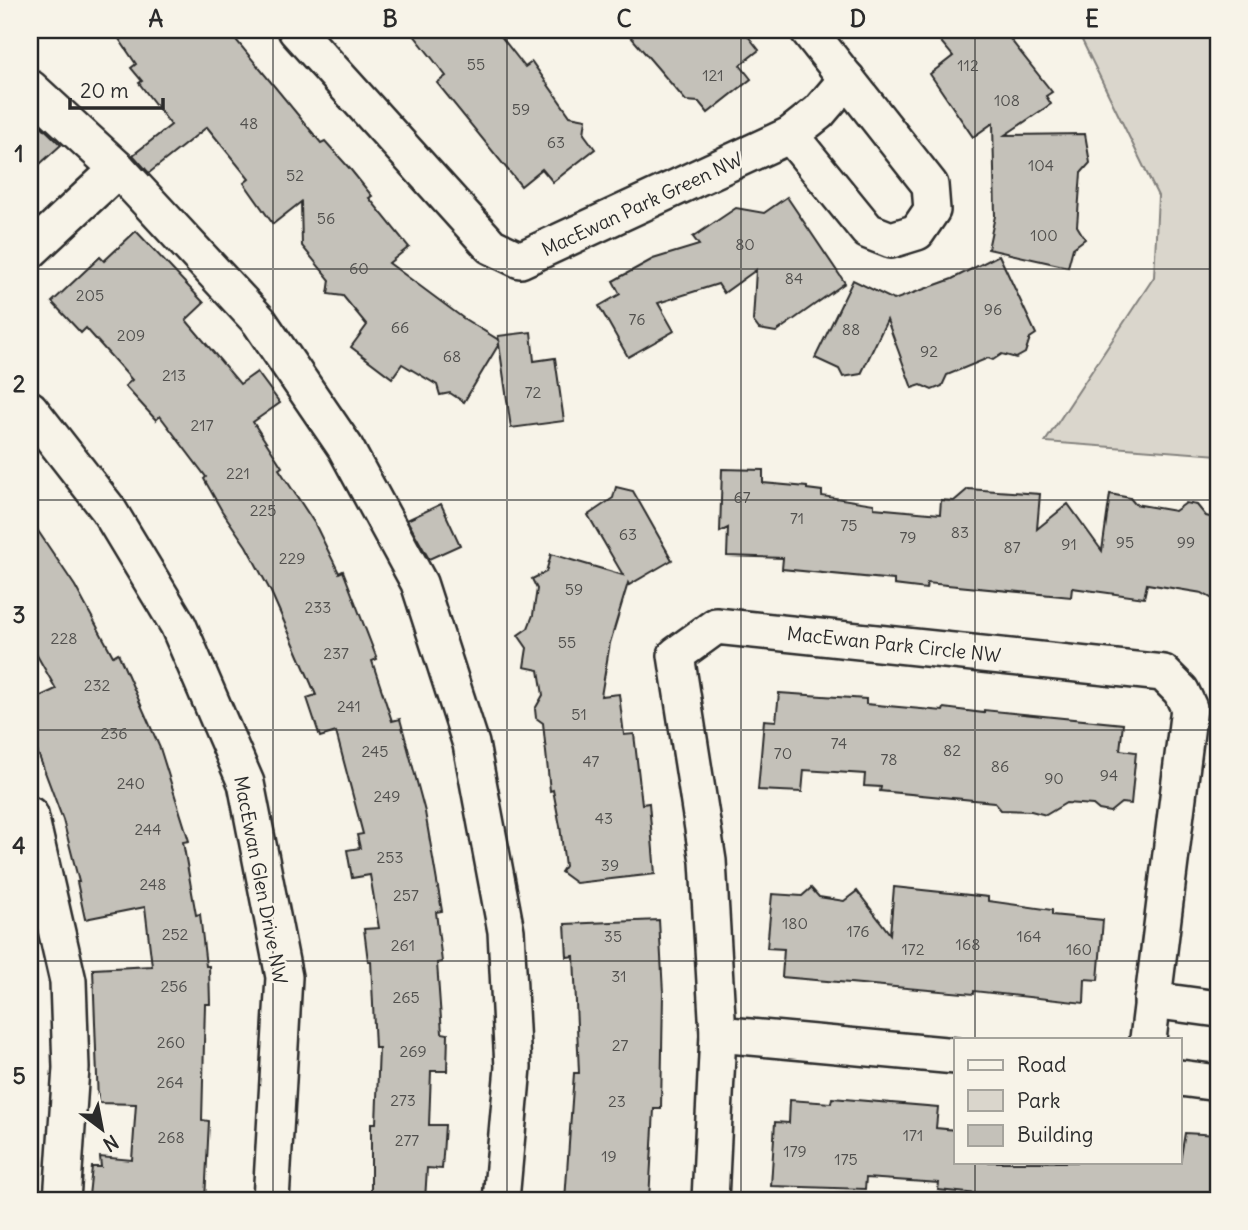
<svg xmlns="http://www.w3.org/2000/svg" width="1248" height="1230" viewBox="0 0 1248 1230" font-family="Delius,sans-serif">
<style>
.green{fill:#dad6cc;stroke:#82807c;stroke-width:2}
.building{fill:#c4c1b9;stroke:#2b2b2b;stroke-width:2}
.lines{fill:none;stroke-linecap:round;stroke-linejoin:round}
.minor-casing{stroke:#2b2b2b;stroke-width:40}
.minor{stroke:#f7f3e8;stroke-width:35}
.grid{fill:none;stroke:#2b2b2b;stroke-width:2;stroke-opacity:0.55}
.labels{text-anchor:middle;stroke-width:5;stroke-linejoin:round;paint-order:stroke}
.number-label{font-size:16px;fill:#51504e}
.street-label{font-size:19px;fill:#2b2b2b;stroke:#f7f3e8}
.neatline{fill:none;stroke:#2b2b2b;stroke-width:2.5}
.grid-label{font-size:23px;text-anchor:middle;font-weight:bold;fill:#2b2b2b}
</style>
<rect width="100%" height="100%" fill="#f7f3e8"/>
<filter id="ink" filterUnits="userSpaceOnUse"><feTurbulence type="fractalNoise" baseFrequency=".0143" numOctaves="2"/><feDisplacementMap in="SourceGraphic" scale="14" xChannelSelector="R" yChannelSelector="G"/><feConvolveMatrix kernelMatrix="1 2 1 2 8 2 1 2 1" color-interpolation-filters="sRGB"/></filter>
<g filter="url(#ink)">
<polygon class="green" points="1077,30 1218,30 1218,455 1045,442 1154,277 1158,196"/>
<g class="building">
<polygon points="113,30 228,30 321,143 325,141 351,170 372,196 369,198 409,247 389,263 463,318 499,340 498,336 531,332 534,361 555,358 564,421 511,428 499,344 464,402 450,393 440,395 437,385 402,364 392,378 351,347 367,325 343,296 328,294 330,280 302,246 301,202 273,224 244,183 249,179 207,127 149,173 133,155 171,125 139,83 142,81 131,68 136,64"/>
<polygon points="410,30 496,30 525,67 532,62 570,116 586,119 584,134 595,149 553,182 542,169 521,186 437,83 446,76"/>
<polygon points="625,30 743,30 759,50 740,65 751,79 708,113 699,102 686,101"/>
<polygon points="931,30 1003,30 1052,92 1046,96 1051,104 1005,135 1085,134 1090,163 1081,173 1077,226 1085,239 1073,248 1068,267 988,249 995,216 993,123 973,137 930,74 953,56"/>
<polygon points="30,115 61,145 30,173"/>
<polygon points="787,197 845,283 776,332 759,329 753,321 756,270 724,293 718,284 658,303 674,331 628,357 599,306 620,294 613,281 653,259 699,245 693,237 736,208 764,213"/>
<polygon points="136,231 204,303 186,320 240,384 257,372 280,403 253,422 282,467 279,469 315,524 339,573 343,571 377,659 372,661 392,721 400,719 425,812 442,911 436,912 442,962 437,963 442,1033 448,1034 447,1071 431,1071 429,1125 445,1125 442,1169 427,1168 425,1200 371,1200 371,1123 376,1123 379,1048 375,1048 371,961 368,961 364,929 379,928 370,875 352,878 347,850 360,848 357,835 363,834 336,732 320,737 307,698 316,695 293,642 271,592 246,546 222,511 204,479 206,477 160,416 156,420 125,386 132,380 86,328 81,333 52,302 100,257 104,261"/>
<polygon points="999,255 1036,334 1030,338 1025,353 1016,358 1002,354 993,360 988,358 947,375 942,386 932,390 921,385 912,388 887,320 861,374 843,377 839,369 815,358 853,280 894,300 952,279"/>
<polygon points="722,469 763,470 763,483 807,487 807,489 822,491 822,496 874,504 874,508 940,514 941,500 954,501 968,489 1040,494 1037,529 1068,504 1102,551 1110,494 1130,498 1135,504 1175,511 1186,503 1197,505 1206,516 1218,519 1218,602 1202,593 1147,584 1144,598 1072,588 1071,597 927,583 926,589 894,585 894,580 782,569 783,558 727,556 728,528 720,532"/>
<polygon points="616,487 633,491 672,560 629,585 628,583 610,643 601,696 619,694 624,735 634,734 642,804 649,803 655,874 576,883 561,872 565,866 560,826 553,790 550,791 543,723 536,718 535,709 543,695 539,670 524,667 527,648 518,635 528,628 533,615 537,589 532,579 546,572 551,554 623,575 588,515 613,498"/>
<polygon points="441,504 460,545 429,559 407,520"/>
<polygon points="30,519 75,586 113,656 118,653 160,748 189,841 183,842 196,915 200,914 206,966 209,966 210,1004 205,1004 202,1120 209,1121 205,1200 136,1200 89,1196 92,1167 101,1167 100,1157 132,1160 136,1104 98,1103 93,969 152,966 145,907 85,919 77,882 79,882 63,820 30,732 30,701 56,689 30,643"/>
<polygon points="779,693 866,699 866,704 943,711 944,708 984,713 984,710 1123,724 1120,750 1136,752 1131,804 1121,803 1110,812 1099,810 1093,805 1066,803 1046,815 1031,811 1001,810 994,802 880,791 881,787 864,786 865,774 804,770 802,792 758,790 764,720 776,721"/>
<polygon points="894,887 988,897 988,901 1052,910 1052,915 1103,920 1098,980 1085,979 1084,1003 974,991 974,994 782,977 784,949 767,948 772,894 802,896 811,888 819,897 844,901 857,891 890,934"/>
<polygon points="659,920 663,993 661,1109 654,1109 649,1200 565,1200 574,1073 579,1073 574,956 567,957 565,924"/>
<polygon points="832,1098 938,1107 936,1128 956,1130 956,1162 1180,1162 1185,1133 1218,1135 1212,1200 996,1200 997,1196 938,1190 939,1183 866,1178 865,1189 771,1186 775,1122 789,1123 790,1100 831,1103"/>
</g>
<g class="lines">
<defs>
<g id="minor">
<polyline points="296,30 491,246 520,260 790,135 819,112 847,79"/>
<polyline points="30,88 118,169 259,321 345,447 419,583 471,744 506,931 513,1067 501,1200"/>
<polyline points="790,135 868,231 891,240 917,232 932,210 930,185 808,30"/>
<polyline points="30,251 118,169"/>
<polyline points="30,409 108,509 178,625 246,783 284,977 271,1200"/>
<polyline points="30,815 68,981 71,1068 62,1200"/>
<polyline points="1152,1000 1218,1009"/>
<polyline points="956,1056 718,1034 708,861 676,655 716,626 1163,673 1181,691 1189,708 1148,1039"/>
<polyline points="1180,1078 1218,1083"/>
<polyline points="710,1200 718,1034"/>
</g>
</defs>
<use href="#minor" class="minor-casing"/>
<use href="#minor" class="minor"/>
</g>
</g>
<path class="grid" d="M273,30V1200M507,30V1200M741,30V1200M975,30V1039M30,269H1218M30,500H1218M30,730H1218M30,961H1218M975,1162V1200"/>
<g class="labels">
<g class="number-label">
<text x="476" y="70">55</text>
<text x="968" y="71">112</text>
<text x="713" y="81">121</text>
<text x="1007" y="106">108</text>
<text x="521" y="115">59</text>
<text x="249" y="129">48</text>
<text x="556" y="148">63</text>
<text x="1041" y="171">104</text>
<text x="295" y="181">52</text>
<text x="326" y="224">56</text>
<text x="1044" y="241">100</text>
<text x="745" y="250">80</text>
<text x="359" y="274">60</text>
<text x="794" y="284">84</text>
<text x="90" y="301">205</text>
<text x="993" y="315">96</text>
<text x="637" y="325">76</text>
<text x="400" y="333">66</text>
<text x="851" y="335">88</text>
<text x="131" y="341">209</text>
<text x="929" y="357">92</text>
<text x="452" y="362">68</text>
<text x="174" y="381">213</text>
<text x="533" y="398">72</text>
<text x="202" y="431">217</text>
<text x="238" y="479">221</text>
<text x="742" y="503">67</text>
<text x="263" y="516">225</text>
<text x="797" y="524">71</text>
<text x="849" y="531">75</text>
<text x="960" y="538">83</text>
<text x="628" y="540">63</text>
<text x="908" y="543">79</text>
<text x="1125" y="548">95</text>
<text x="1186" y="548">99</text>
<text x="1069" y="550">91</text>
<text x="1012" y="553">87</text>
<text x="292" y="564">229</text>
<text x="574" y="595">59</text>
<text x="318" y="613">233</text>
<text x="64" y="644">228</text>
<text x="567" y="648">55</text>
<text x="336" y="659">237</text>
<text x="97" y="691">232</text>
<text x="349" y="712">241</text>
<text x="579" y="720">51</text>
<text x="114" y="739">236</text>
<text x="839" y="749">74</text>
<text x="952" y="756">82</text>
<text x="375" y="757">245</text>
<text x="783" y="759">70</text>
<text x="889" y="765">78</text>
<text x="591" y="767">47</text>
<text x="1000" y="772">86</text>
<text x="1109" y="781">94</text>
<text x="1054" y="784">90</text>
<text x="131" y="789">240</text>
<text x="387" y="802">249</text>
<text x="604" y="824">43</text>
<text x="148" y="835">244</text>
<text x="390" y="863">253</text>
<text x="610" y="871">39</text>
<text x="153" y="890">248</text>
<text x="406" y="901">257</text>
<text x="795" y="929">180</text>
<text x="858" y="937">176</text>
<text x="175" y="940">252</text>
<text x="613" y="942">35</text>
<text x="1029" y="942">164</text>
<text x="968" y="950">168</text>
<text x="403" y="951">261</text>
<text x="913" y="955">172</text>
<text x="1079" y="955">160</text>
<text x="619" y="982">31</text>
<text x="174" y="992">256</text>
<text x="406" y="1003">265</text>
<text x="171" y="1048">260</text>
<text x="620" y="1051">27</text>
<text x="413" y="1057">269</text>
<text x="170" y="1088">264</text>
<text x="403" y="1106">273</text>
<text x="617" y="1107">23</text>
<text x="913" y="1141">171</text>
<text x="171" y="1143">268</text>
<text x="407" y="1146">277</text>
<text x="795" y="1157">179</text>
<text x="609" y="1162">19</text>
<text x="846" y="1165">175</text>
</g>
<g class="street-label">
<text transform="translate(642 204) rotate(-25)" y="7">MacEwan Park Green NW</text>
<text transform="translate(894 644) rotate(6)" y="7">MacEwan Park Circle NW</text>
<text transform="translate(261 880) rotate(79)" y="7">MacEwan Glen Drive NW</text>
</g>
</g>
<rect width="1248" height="1230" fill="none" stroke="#f7f3e8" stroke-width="77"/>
<rect x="954" y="1038" width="228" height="126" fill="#f7f3e8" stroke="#a5a39c" stroke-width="2"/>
<rect x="968" y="1060" width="35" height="10" fill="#f7f3e8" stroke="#a5a39c" stroke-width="2"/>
<text x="1017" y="1072" font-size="21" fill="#2b2b2b">Road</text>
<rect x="968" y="1090" width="35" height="21" fill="#dad6cc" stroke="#a5a39c" stroke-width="2"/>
<text x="1017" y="1108" font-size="21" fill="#2b2b2b">Park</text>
<rect x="968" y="1125" width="35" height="21" fill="#c4c1b9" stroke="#a5a39c" stroke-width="2"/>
<text x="1017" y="1142" font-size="21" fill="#2b2b2b">Building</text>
<g transform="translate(102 1129) rotate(148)" stroke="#f7f3e8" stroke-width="5" paint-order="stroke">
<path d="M0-5L12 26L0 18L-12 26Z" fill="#2b2b2b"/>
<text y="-10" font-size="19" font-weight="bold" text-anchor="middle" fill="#2b2b2b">N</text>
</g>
<path d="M70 98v10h93v-10" fill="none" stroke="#2b2b2b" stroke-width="3.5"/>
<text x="80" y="98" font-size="21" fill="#2b2b2b" stroke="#f7f3e8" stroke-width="5" paint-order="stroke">20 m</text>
<rect x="38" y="38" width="1172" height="1154" class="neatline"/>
<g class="grid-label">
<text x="156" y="27">A</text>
<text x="390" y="27">B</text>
<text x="624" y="27">C</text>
<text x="858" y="27">D</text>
<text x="1092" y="27">E</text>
<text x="19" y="162">1</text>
<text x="19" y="392">2</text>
<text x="19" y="623">3</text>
<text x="19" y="854">4</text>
<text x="19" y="1084">5</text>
</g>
</svg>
